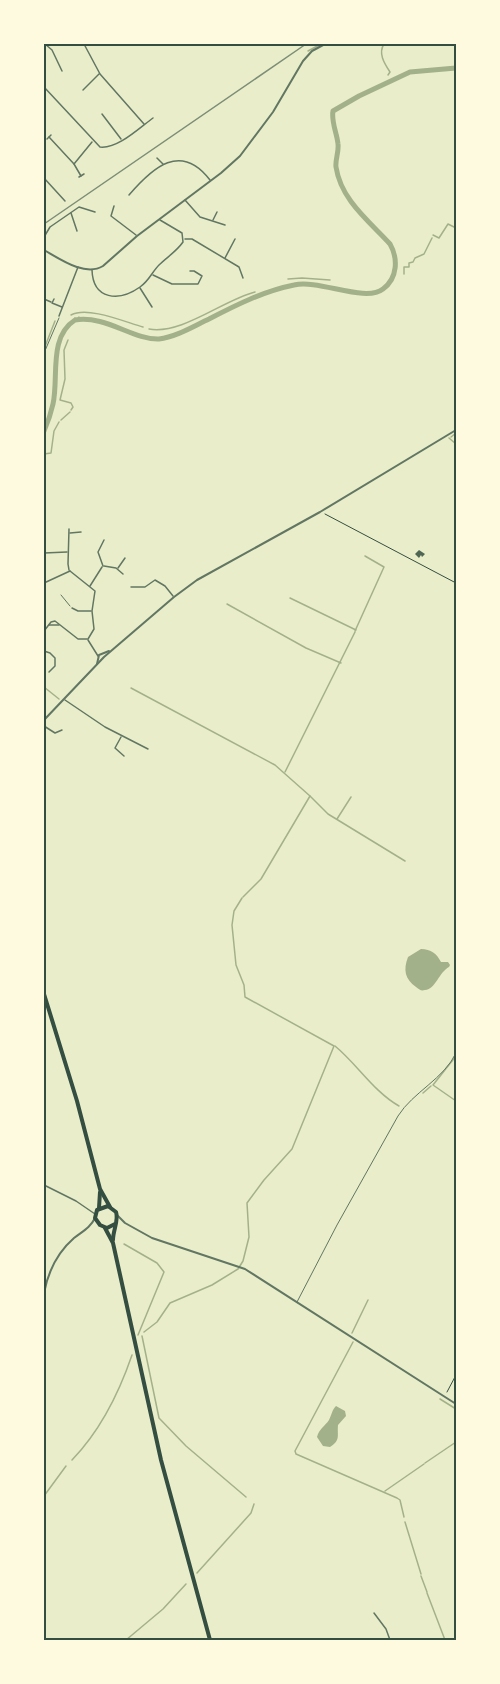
<svg xmlns="http://www.w3.org/2000/svg" width="500" height="1684" viewBox="0 0 500 1684" font-family="Commissioner,sans-serif">
<style>
.water{fill:#a3b18a}
.lines{fill:none;stroke-linecap:round;stroke-linejoin:round}
.stream{stroke:#a3b18a;stroke-width:1.5}
.river{stroke:#a3b18a;stroke-width:5}
.building{fill:#4f6655}
.path{stroke:#344e41;stroke-width:1}
.service{stroke:#617663;stroke-width:1}
.minor{stroke:#617663;stroke-width:1.5}
.tertiary{stroke:#617663;stroke-width:2}
.trunk{stroke:#344e41;stroke-width:4}
.rail{stroke:#7c8e77;stroke-width:1.5}
.neatline{fill:none;stroke:#344e41;stroke-width:2}
</style>
<rect width="100%" height="100%" fill="#e9edc9"/>
<g class="water">
<path d="M421,949C431,949 437,954 441,962H448L450,965L449,967C439,972 436,989 425,990C421,991 420,990 416,987C405,979 403,970 408,957Z"/>
<path d="M336,1406L345,1411L346,1416L338,1425C337,1436 341,1440 330,1447L323,1446L317,1437C319,1429 325,1426 329,1420C332,1414 332,1410 336,1406Z"/>
</g>
<g class="lines">
<g class="stream">
<path d="M384,44C378,53 384,63 390,72L388,75"/>
<polyline points="308,51 321,44"/>
<polyline points="433,235 439,238 448,224 456,228"/>
<polyline points="404,274 404,267 409,267 409,263 413,262 415,258 424,254 432,238"/>
<polyline points="288,279 302,278 330,280"/>
<path d="M71,315C88,306 125,322 143,327"/>
<polyline points="75,318 76,320"/>
<polyline points="77,320 79,317"/>
<path d="M149,329C182,335 223,300 255,292"/>
<polyline points="68,340 64,350 65,379 60,400 71,403 73,407 71,410"/>
<polyline points="44,349 55,321"/>
<polyline points="61,420 70,412"/>
<polyline points="451,437 456,433"/>
<polyline points="449,438 456,444"/>
<polyline points="44,454 51,453 54,431 59,422"/>
<polyline points="290,598 356,630"/>
<polyline points="227,604 306,648 341,663"/>
<polyline points="355,631 384,567 365,556"/>
<polyline points="44,687 59,699"/>
<polyline points="131,688 275,765 310,796 261,879 243,897"/>
<polyline points="285,772 355,632"/>
<polyline points="310,796 328,814 405,861"/>
<polyline points="337,819 351,797"/>
<path d="M335,1046C357,1064 374,1092 399,1106"/>
<polyline points="456,1056 433,1085 456,1101"/>
<polyline points="423,1093 431,1086"/>
<polyline points="124,1244 157,1263 164,1272 138,1335"/>
<polyline points="144,1332 157,1322 170,1303 212,1285 238,1269 243,1261 249,1237 247,1203 264,1180 292,1149 334,1046 245,997 244,985 236,965 232,925 234,911 242,898"/>
<polyline points="352,1333 368,1300"/>
<polyline points="142,1336 159,1418 186,1446 246,1497"/>
<polyline points="353,1342 295,1451 296,1454 397,1498 400,1500 404,1517"/>
<polyline points="440,1399 456,1409"/>
<path d="M72,1460C100,1431 119,1393 132,1355"/>
<polyline points="425,1463 456,1442"/>
<polyline points="385,1491 424,1464"/>
<polyline points="44,1496 66,1466"/>
<polyline points="405,1522 421,1574"/>
<polyline points="197,1573 251,1513 254,1504"/>
<polyline points="421,1576 427,1592"/>
<polyline points="427,1593 445,1640"/>
<polyline points="126,1640 163,1609 186,1584"/>
</g>
<path class="river" d="M44,431C48,422 51,413 53,404C59,378 48,337 75,320C106,315 133,340 159,339C176,337 194,326 209,319C236,305 264,291 294,285C319,279 365,303 383,289C398,278 398,258 390,244C369,221 341,200 336,167C335,160 339,152 338,144C337,133 331,122 333,111L359,96L410,72L456,68"/>
</g>
<polygon class="building" points="419,550 425,554 422,557 421,555 419,558 415,554"/>
<g class="lines">
<g class="path">
<polyline points="325,514 456,583"/>
<polyline points="447,1392 456,1375"/>
</g>
<g class="service">
<polyline points="44,353 59,318"/>
<polyline points="61,595 70,606"/>
<path d="M297,1302L337,1225L398,1116C413,1092 444,1079 456,1053"/>
</g>
<g class="minor">
<polyline points="45,44 52,50 62,71"/>
<polyline points="84,44 100,74 144,124"/>
<path d="M44,87L100,147C118,149 139,128 153,118"/>
<polyline points="83,90 99,74"/>
<polyline points="102,114 121,139"/>
<polyline points="49,137 74,164 81,176"/>
<polyline points="47,139 51,135"/>
<polyline points="157,158 163,164"/>
<polyline points="74,164 92,142"/>
<polyline points="79,177 84,174"/>
<polyline points="44,178 65,201"/>
<path d="M129,195C153,167 181,142 210,180"/>
<polyline points="185,200 200,217 225,225"/>
<polyline points="114,206 111,216 136,235"/>
<polyline points="71,213 77,231"/>
<polyline points="213,220 217,212"/>
<polyline points="44,237 50,227 79,207 95,212"/>
<polyline points="185,239 192,239 239,267 243,278"/>
<polyline points="225,258 235,239"/>
<path d="M92,270C93,300 119,302 140,287C149,281 152,272 159,265C167,257 176,252 183,242L182,233L160,220"/>
<polyline points="153,275 172,284 198,284 202,276 194,271 190,271"/>
<polyline points="140,288 152,307"/>
<polyline points="44,299 51,302"/>
<polyline points="54,299 52,303 62,307"/>
<polyline points="59,316 78,267"/>
<polyline points="70,533 81,532"/>
<polyline points="44,553 67,552"/>
<polyline points="103,566 98,552 104,540"/>
<polyline points="104,566 116,568 123,574"/>
<polyline points="118,568 125,558"/>
<polyline points="69,570 68,564 69,529"/>
<polyline points="70,571 95,591 92,611 94,629 88,639"/>
<polyline points="44,583 70,571"/>
<polyline points="90,586 102,567"/>
<polyline points="131,587 145,587 155,580 165,586 173,596"/>
<polyline points="72,608 78,611 91,611"/>
<polyline points="49,625 59,625"/>
<polyline points="44,631 51,622 55,621 78,639 87,639"/>
<polyline points="88,640 98,656"/>
<polyline points="44,651 50,653 55,658 55,666 49,672"/>
<polyline points="44,698 45,696"/>
<polyline points="65,700 105,727 148,749"/>
<polyline points="44,726 55,733 62,730"/>
<polyline points="121,737 115,748 124,756"/>
<polyline points="44,1185 76,1201 95,1214"/>
<polyline points="374,1613 386,1629 390,1640"/>
</g>
<g class="tertiary">
<path d="M44,250C60,259 85,277 103,266L137,236L221,173L240,156L273,112L303,61L312,51L325,44"/>
<polyline points="97,664 99,655 109,651"/>
<polyline points="44,720 104,657 174,597 197,580 320,512 456,430"/>
<polyline points="117,1215 125,1223 152,1238 245,1269 456,1404"/>
<path d="M44,1293C48,1272 58,1252 74,1238C83,1231 90,1228 95,1218"/>
</g>
<g class="trunk">
<polyline points="44,994 77,1101 100,1189 110,1207"/>
<polyline points="99,1208 100,1192"/>
<polyline points="105,1228 113,1243 161,1460 210,1640"/>
<path d="M113,1240C113,1230 119,1220 116,1212L108,1206L97,1210L95,1218L100,1225L107,1228L115,1224"/>
</g>
<polyline class="rail" points="44,224 306,44"/>
</g>
<rect width="500" height="1684" fill="none" stroke="#fefae0" stroke-width="90"/>
<rect x="45" y="45" width="410" height="1594" class="neatline"/>
</svg>
